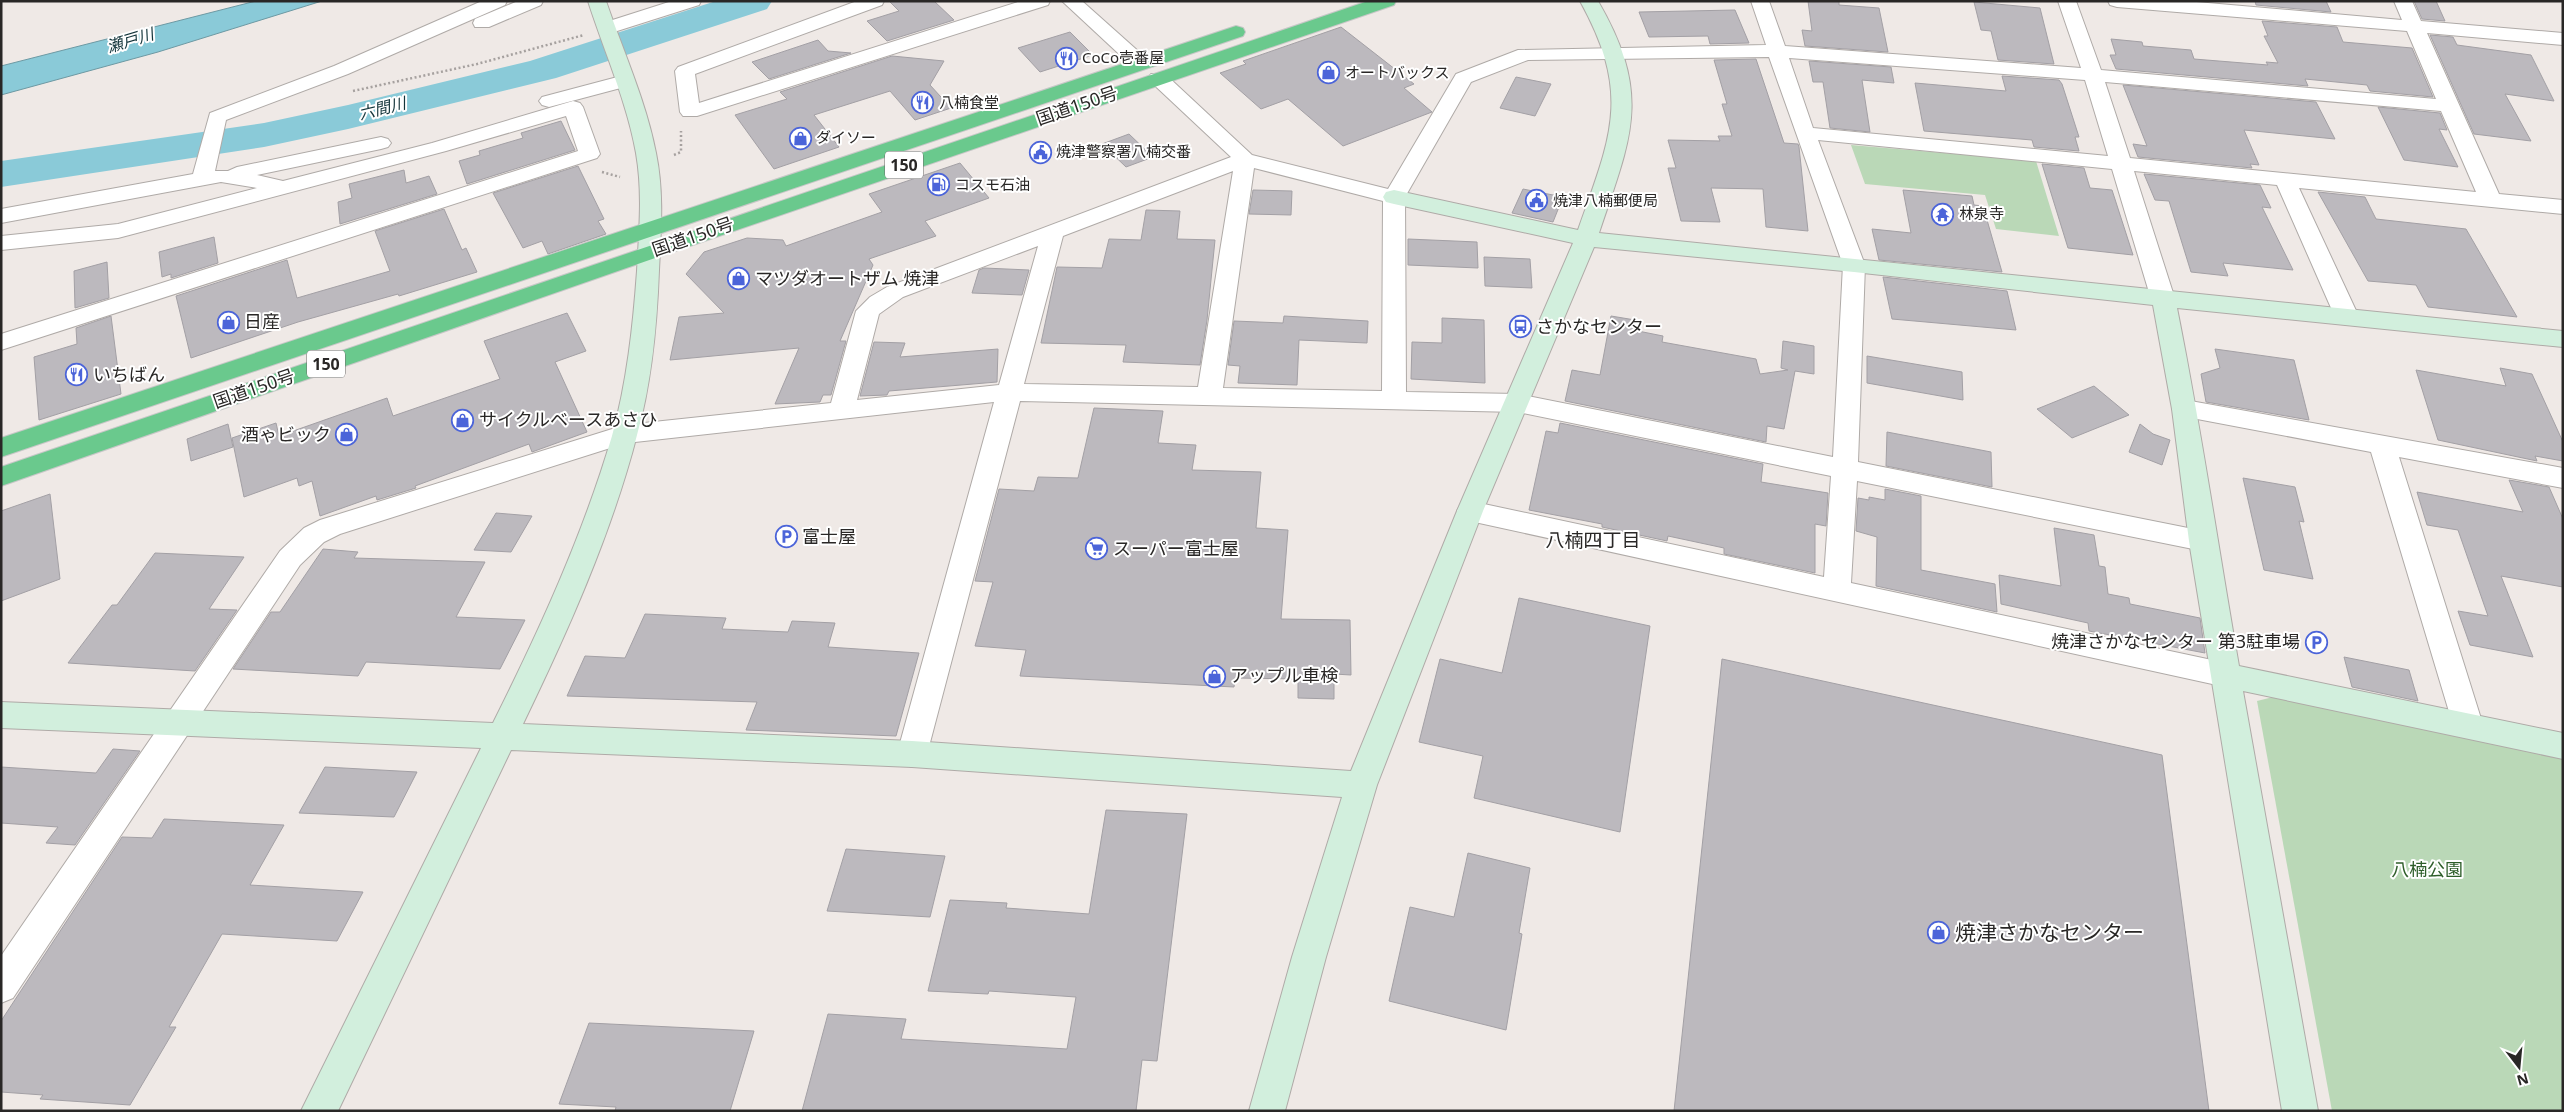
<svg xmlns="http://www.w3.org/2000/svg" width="2564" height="1112" viewBox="0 0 2564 1112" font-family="'Noto Sans','Noto Sans JP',sans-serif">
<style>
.green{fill:#bad8b7}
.water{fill:#8acad8;stroke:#6d99a3}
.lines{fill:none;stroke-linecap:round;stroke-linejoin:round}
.river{fill:#8acad8;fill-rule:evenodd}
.building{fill:#bcb9be;stroke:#a3a0a5}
.street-casing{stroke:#afaaa7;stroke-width:2}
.secondary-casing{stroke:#afaaa7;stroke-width:2}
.highway-casing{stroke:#c7c7c7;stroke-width:2}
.path{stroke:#a6a19f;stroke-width:2.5;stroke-dasharray:2 2.5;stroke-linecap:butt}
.street{fill:#fff;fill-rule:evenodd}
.secondary{fill:#d2efdd;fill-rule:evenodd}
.highway{fill:#6ac98d;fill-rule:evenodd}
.labels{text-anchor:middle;stroke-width:4;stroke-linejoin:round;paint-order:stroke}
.far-poi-label{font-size:15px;fill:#292726;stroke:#fff;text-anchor:start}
.far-water-label{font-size:16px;font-style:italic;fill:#123339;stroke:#fff}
.shield{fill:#fff;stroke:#696867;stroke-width:1}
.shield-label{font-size:16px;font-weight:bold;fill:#292726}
.street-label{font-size:18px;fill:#292726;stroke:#fff}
.poi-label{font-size:18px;fill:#292726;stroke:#fff;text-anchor:start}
.park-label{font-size:18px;fill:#2e5e2a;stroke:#fff}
.neighbourhood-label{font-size:19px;fill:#292726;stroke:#fff}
.near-poi-label{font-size:21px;fill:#292726;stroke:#fff;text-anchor:start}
</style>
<rect width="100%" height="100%" fill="#efe9e6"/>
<g class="green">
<polygon points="1851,145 2036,161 2059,236 1996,229 1985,195 1865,184"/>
<polygon points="2273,697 2563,758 2563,1111 2332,1111 2257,701"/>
</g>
<polygon class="water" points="256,1 322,1 158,52 1,95 1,66"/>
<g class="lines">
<polygon class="river" points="716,1 772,1 767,9 556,78 348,129 264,147 1,187 1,161 264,123 348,105 530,61"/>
</g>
<g class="building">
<polygon points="889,1 934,1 954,20 887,41 867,21 899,11"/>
<polygon points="1808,1 1839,1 1839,5 1879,8 1888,52 1805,46 1802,30 1812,31"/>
<polygon points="2255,1 2326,1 2331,12 2256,5"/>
<polygon points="2414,1 2436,1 2445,21 2422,19"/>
<polygon points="1974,2 2040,8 2054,64 1998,60 1991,31 1981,30"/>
<polygon points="1735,10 1749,43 1710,44 1708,36 1649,37 1639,12"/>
<polygon points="2262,21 2337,27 2343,42 2412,48 2433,97 2370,91 2367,85 2305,79 2308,86 2116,69 2110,55 2116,55 2111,39 2142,42 2143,46 2191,50 2194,59 2268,65 2266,62 2278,63 2264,36 2268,36"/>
<polygon points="1341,27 1414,84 1404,88 1432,112 1343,146 1288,99 1261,109 1220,73 1246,64 1243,61"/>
<polygon points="1070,32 1093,55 1040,72 1018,48"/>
<polygon points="2430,35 2453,37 2457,45 2531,55 2554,101 2505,94 2531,141 2474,134"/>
<polygon points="818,40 828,51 851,53 769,79 752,62"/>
<polygon points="892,56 944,61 930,85 951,108 915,120 890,91 814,115 839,147 774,169 735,115 787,99 780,92"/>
<polygon points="1756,59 1784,143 1798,144 1799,147 1808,231 1766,227 1763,189 1711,188 1720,222 1681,221 1668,168 1676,168 1668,140 1720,141 1718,136 1732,136 1722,104 1727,104 1714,60"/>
<polygon points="1809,61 1891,67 1894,83 1862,80 1870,132 1830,128 1823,82 1813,82"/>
<polygon points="2002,76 2059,80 2062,84 2079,137 2075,137 2079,151 2034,147 2032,140 1924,131 1915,83 2006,91"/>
<polygon points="1516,77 1551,84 1535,116 1500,108"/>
<polygon points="2123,85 2316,102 2335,139 2244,130 2259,165 2250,164 2252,168 2138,157 2133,144 2147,146"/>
<polygon points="2378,107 2440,113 2447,130 2439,129 2458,167 2404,160"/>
<polygon points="561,121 575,150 467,184 459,161 480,155 479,151 523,138 521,133"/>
<polygon points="1129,134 1153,157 1126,167 1102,144"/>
<polygon points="960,163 989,198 925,221 936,236 869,259 873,265 840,341 846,341 831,395 823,395 820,402 775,404 799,348 670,360 679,317 724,313 686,274 704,252 747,238 783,240 786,246 882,212 869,194"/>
<polygon points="2042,164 2084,168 2090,188 2112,190 2133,255 2068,248"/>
<polygon points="578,166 604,219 598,221 606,234 548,254 542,241 523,248 493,193"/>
<polygon points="404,170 406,183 429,176 437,194 340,224 338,202 352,198 349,184"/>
<polygon points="2144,174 2260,185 2271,208 2262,207 2293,270 2223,263 2228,276 2191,272 2169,201 2155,200"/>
<polygon points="1523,189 1563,197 1553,222 1512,213"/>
<polygon points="1253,190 1292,191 1291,215 1249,214"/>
<polygon points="1903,190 1972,196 1974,205 1983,206 2002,272 1879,260 1872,229 1911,233"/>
<polygon points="2318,192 2365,197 2376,219 2466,229 2517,317 2428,307 2416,285 2368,281"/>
<polygon points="444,209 462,250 466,248 477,272 399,296 398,294 298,322 191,358 176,296 287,260 297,298 390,271 375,231"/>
<polygon points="1146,210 1180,211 1177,239 1215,240 1207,320 1200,365 1123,362 1126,345 1041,343 1057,267 1102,268 1109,239 1141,240"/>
<polygon points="214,237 218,263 171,278 171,274 162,277 159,252"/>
<polygon points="1408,239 1477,242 1478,268 1408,265"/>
<polygon points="1484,257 1530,259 1532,288 1485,286"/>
<polygon points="107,262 109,298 75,308 74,271"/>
<polygon points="984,268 1029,270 1022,295 972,293 979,270"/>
<polygon points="1883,277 2007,291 2016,330 1892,319"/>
<polygon points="567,313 586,351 555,362 587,432 532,452 529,444 415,486 416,488 377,500 376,496 320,516 312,481 299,486 297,478 244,497 232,438 276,423 279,436 387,398 393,416 500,379 484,341"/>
<polygon points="111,316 121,394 39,420 34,357 77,344 76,328"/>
<polygon points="1284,316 1368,321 1367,343 1299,340 1297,385 1238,383 1240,366 1228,365 1234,321 1283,323"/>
<polygon points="1611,316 1635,320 1633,330 1663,336 1662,342 1756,359 1760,374 1788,370 1781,368 1783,341 1814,346 1814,374 1795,371 1784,429 1767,426 1766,442 1565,401 1572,370 1600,375"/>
<polygon points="1442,318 1484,320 1485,383 1411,379 1412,342 1442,343"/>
<polygon points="874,342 905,343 900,357 998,349 997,382 889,391 887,395 860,396"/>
<polygon points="2215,349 2294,360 2309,420 2206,402 2201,374 2220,368"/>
<polygon points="1867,356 1962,372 1963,400 1867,383"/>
<polygon points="2500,368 2532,374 2563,442 2563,461 2535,456 2537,461 2438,440 2416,370 2506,386"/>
<polygon points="2094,386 2129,415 2072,438 2037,409"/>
<polygon points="1094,408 1163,411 1158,443 1196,445 1192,470 1261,472 1256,528 1288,530 1281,619 1350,620 1351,675 1334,674 1334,699 1298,698 1298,679 1235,678 1234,687 1020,676 1026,650 975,646 993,582 975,581 999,489 1034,491 1038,477 1078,478"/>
<polygon points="1560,423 1763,464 1761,482 1828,493 1826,526 1815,524 1815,573 1724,554 1724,548 1668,536 1667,541 1602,527 1602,524 1529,510 1546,431 1558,433"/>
<polygon points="228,424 233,447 191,461 187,439"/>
<polygon points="2140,424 2153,434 2170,440 2162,465 2129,452"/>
<polygon points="1887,432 1991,452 1992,487 1886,466"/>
<polygon points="2243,478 2295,487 2304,522 2299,521 2313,579 2264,570"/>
<polygon points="2509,480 2549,487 2563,519 2563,587 2501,576 2533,657 2470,645 2458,611 2488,616 2458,530 2427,525 2417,492 2523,512"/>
<polygon points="1885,489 1921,496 1921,570 1995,584 1997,612 1876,586 1877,537 1856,531 1858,498 1869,500 1869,497 1885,500"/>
<polygon points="50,494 60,579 1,601 1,511"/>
<polygon points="496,513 532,516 511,552 474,550"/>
<polygon points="2054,528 2094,535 2099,566 2105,567 2108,594 2129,598 2130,604 2200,618 2205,653 2089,631 2088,623 2001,604 1999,575 2061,586"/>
<polygon points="323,549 358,552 354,558 485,562 456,617 525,620 500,669 366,662 358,676 233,669 271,612 280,612"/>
<polygon points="155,553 244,557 209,609 237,610 195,671 68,663 112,605 117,605"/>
<polygon points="1519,598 1650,626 1620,832 1474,798 1483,756 1419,742 1440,659 1502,673"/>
<polygon points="645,614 726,618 722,629 788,632 792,621 835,623 828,647 919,653 896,736 746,730 757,702 567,696 585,656 625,658"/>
<polygon points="2344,657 2409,670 2418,701 2352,687"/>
<polygon points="1722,659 2162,755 2209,1111 1674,1111"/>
<polygon points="113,749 140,751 75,845 46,843 58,827 1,823 1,767 96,773"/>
<polygon points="325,767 417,772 394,817 299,813"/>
<polygon points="1106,810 1187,814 1157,1061 1142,1060 1136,1111 802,1111 828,1014 906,1019 901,1039 1067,1049 1076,997 989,991 988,994 928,991 950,900 1007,903 1006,908 1089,914"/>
<polygon points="164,819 284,825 250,885 363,892 337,941 222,934 169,1027 176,1027 130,1105 40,1099 43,1095 1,1092 1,1021 122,837 152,838"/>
<polygon points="846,849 945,856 930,917 827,911"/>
<polygon points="1468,853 1530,868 1519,933 1522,934 1506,1030 1389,1001 1410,907 1454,917"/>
<polygon points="589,1023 754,1031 730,1111 615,1111 616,1107 559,1104"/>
</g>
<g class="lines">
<defs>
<g id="street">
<polygon points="482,1 507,1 505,5 348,74 226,120 215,171 228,171 237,167 381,137 388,139 391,143 388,147 381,149 257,175 283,181 432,143 573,101 580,103 583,107 600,154 597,158 1,350 1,334 578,151 566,116 446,151 118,238 1,250 1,236 118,224 257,188 221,182 1,223 1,209 193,174 210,113 334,66"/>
<polygon points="518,1 543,1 541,5 489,27 475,27 473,23 475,19"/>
<polygon points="672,1 701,1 699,5 614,32 600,32 598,28 600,24"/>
<polygon points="857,1 884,1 882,5 695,74 699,103 1021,1 1050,1 1048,5 697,116 683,116 680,112 675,71 678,67"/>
<polygon points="1062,1 1082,1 1147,59 1150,63 1147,67 1133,67"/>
<path d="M1751,1H1769L1785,46L2081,68L2058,1H2076L2101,70L2436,99L2407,31L2117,7L2110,5L2108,1H2185L2402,20L2394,1H2412L2421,21L2563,33V45L2427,33L2499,194L2563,200V214L2299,188L2359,317L2355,322L2347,325L2339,322L2335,317L2277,185L2134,171L2175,299L2171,304L2163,307L2155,304L2151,299L2112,169L1818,140L1865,265L1858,462L2203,531L2213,534L2217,541L2213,548L2203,551L1857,481L1851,583L2226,663L2236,666L2241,675L2236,684L2226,687L1470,521L1461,518L1457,511L1461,504L1470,501L1824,577L1831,476L1518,412L1020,401L927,754L923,763L912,767L901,763L897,754L994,402L626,443L340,534L324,542L300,565L13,998L1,1003V956L280,551L304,528L320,520L625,425L831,403L856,311L870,297L887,287L1231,157L1151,82L1148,78L1151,74H1165L1252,155L1388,189L1456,74L1518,50L1766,45ZM1769,57L1843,265L1833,457L1518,394L1406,392L1405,197L1471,82L1528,60ZM1789,58L2085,80L2108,156L1813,128ZM2105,82L2441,111L2476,192L2130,158ZM1254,168L1383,201L1382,391L1223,388ZM1233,171L1198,387L1024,384L1063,236ZM1038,246L999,385L857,400L879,314L903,297Z"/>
<polygon points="625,75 632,77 635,81 632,85 549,107 542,105 539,101 542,97"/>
<polygon points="2185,400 2563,468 2563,488 2399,457 2483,725 2479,734 2468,738 2457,734 2453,725 2371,452 2176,415 2172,409 2176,403"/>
</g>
<path id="secondary" d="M588,1H606C623,51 646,101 656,153C664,192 661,230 659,270C657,325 652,381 637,435C611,535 568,631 523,724L912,741L1351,771L1457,511L1573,243L1394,204L1386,202L1383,197L1386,192L1394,190L1578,230C1611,136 1632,95 1580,1H1598C1653,96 1631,137 1599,233L2563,331V347L2177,308C2201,427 2218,546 2239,666L2563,733V759L2243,691L2318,1111H2282L2189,541L2172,409L2153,305L1854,272L1594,247L1483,511L1377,785L1326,957L1285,1111H1249L1292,957L1342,797L912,767L511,750L338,1111H301L481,748L1,728V702L493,723C539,631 583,535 612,436C627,382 633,326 637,271C639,231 643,193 636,153C627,102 604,51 588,1Z"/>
<g id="highway">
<polygon points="1368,1 1396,1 1394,5 658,257 1,486 1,467"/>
<polygon points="1236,26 1243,28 1245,32 1243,36 1,457 1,438"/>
</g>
</defs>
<use href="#street" class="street-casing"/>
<use href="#secondary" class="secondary-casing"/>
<use href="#highway" class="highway-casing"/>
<g class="path">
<polyline points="353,91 477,64 584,35"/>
<polyline points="674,155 681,152 681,131"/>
<polyline points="602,172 620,177"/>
</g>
<use href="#street" class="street"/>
<use href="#secondary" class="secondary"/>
<use href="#highway" class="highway"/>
</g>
<defs>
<symbol id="restaurant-ring" viewBox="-11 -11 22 22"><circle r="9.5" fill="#fff" stroke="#4b64d9" stroke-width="1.5"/><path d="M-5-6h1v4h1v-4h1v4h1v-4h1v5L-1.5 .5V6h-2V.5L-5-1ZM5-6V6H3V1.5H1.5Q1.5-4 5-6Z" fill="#4b64d9"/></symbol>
<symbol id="shop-ring" viewBox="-11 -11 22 22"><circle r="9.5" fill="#fff" stroke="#4b64d9" stroke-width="1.5"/><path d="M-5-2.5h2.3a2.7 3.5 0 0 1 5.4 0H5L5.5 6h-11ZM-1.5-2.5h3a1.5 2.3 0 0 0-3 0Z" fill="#4b64d9"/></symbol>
<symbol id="civic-ring" viewBox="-11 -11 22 22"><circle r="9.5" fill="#fff" stroke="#4b64d9" stroke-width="1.5"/><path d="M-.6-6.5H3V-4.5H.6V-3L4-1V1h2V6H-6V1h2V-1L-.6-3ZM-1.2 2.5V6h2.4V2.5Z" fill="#4b64d9"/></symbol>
<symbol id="fuel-ring" viewBox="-11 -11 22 22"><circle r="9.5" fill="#fff" stroke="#4b64d9" stroke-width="1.5"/><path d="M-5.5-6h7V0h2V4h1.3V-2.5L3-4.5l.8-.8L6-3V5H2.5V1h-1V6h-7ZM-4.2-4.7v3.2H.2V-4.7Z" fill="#4b64d9"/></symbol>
<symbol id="temple-ring" viewBox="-11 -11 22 22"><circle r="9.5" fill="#fff" stroke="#4b64d9" stroke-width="1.5"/><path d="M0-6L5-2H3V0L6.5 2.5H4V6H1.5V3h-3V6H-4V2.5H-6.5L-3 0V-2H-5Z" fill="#4b64d9"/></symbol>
<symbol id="bus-ring" viewBox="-11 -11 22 22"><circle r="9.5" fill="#fff" stroke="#4b64d9" stroke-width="1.5"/><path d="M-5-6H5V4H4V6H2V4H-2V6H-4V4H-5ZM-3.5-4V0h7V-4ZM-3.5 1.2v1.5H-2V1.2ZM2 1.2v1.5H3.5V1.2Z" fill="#4b64d9"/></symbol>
<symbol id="parking-ring" viewBox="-11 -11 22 22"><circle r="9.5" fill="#fff" stroke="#4b64d9" stroke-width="1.5"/><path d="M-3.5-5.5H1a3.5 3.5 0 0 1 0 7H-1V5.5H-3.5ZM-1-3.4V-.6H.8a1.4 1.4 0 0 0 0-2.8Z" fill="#4b64d9"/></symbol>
<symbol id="supermarket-ring" viewBox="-11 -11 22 22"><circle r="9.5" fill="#fff" stroke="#4b64d9" stroke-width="1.5"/><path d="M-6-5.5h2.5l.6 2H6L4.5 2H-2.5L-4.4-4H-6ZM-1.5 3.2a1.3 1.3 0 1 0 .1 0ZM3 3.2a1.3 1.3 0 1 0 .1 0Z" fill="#4b64d9"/></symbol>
</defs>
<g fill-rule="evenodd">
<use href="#restaurant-ring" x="1054" y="46" width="25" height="25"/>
<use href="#shop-ring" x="1316" y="60" width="25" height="25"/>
<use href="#restaurant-ring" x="910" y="90" width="25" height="25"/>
<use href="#shop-ring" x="788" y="126" width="25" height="25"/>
<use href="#civic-ring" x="1028" y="140" width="25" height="25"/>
<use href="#fuel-ring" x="926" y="172" width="25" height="25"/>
<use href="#civic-ring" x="1524" y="188" width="25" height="25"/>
<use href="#temple-ring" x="1930" y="202" width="25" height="25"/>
<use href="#shop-ring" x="726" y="266" width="25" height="25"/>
<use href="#shop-ring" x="216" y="310" width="25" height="25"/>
<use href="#bus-ring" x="1508" y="314" width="25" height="25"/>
<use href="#restaurant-ring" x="64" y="362" width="25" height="25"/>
<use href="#shop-ring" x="450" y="408" width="25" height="25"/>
<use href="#shop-ring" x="334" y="422" width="25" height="25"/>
<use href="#parking-ring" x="774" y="524" width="25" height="25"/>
<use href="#supermarket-ring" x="1084" y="536" width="25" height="25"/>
<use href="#parking-ring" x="2304" y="630" width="25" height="25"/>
<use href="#shop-ring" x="1202" y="664" width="25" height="25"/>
<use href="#shop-ring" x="1926" y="920" width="25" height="25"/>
</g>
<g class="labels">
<g class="far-poi-label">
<text x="1082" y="63">CoCo壱番屋</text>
<text x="1345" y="78">オートバックス</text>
<text x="939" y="108">八楠食堂</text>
<text x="816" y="143">ダイソー</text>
<text x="1056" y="157">焼津警察署八楠交番</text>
<text x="955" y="190">コスモ石油</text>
<text x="1553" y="206">焼津八楠郵便局</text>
<text x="1959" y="219">林泉寺</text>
</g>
<g class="far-water-label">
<text transform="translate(130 40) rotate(-17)" y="6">瀬戸川</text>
<text transform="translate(382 108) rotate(-14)" y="6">六間川</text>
</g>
<g class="shield">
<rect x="885" y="151.5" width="38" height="27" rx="4"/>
<rect x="307" y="350.5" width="38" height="27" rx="4"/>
</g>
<g class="shield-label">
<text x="904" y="171">150</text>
<text x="326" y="370">150</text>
</g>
<g class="street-label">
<text transform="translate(1077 106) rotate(-19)" y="6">国道150号</text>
<text transform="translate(693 237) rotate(-19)" y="6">国道150号</text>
<text transform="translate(254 389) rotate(-19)" y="6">国道150号</text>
</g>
<g class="poi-label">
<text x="755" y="285">マツダオートザム 焼津</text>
<text x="244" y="328">日産</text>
<text x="1536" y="333">さかなセンター</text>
<text x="93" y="381">いちばん</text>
<text x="479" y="426">サイクルベースあさひ</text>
<text x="331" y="441" text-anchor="end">酒ゃビック</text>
<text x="802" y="543">富士屋</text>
<text x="1113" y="555">スーパー富士屋</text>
<text x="2300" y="648" text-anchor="end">焼津さかなセンター 第3駐車場</text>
<text x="1230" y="682">アップル車検</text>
</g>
<g class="park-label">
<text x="2427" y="876">八楠公園</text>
</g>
<g class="neighbourhood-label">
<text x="1593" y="547">八楠四丁目</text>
</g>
<g class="near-poi-label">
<text x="1955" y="940">焼津さかなセンター</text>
</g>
</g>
<rect width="2564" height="1112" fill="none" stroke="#292726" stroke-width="5"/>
<g transform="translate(2519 1067) rotate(164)" stroke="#ffffff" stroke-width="4" paint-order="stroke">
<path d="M0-4L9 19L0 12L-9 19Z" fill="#292726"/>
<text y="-8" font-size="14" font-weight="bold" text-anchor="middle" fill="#292726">N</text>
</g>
</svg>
